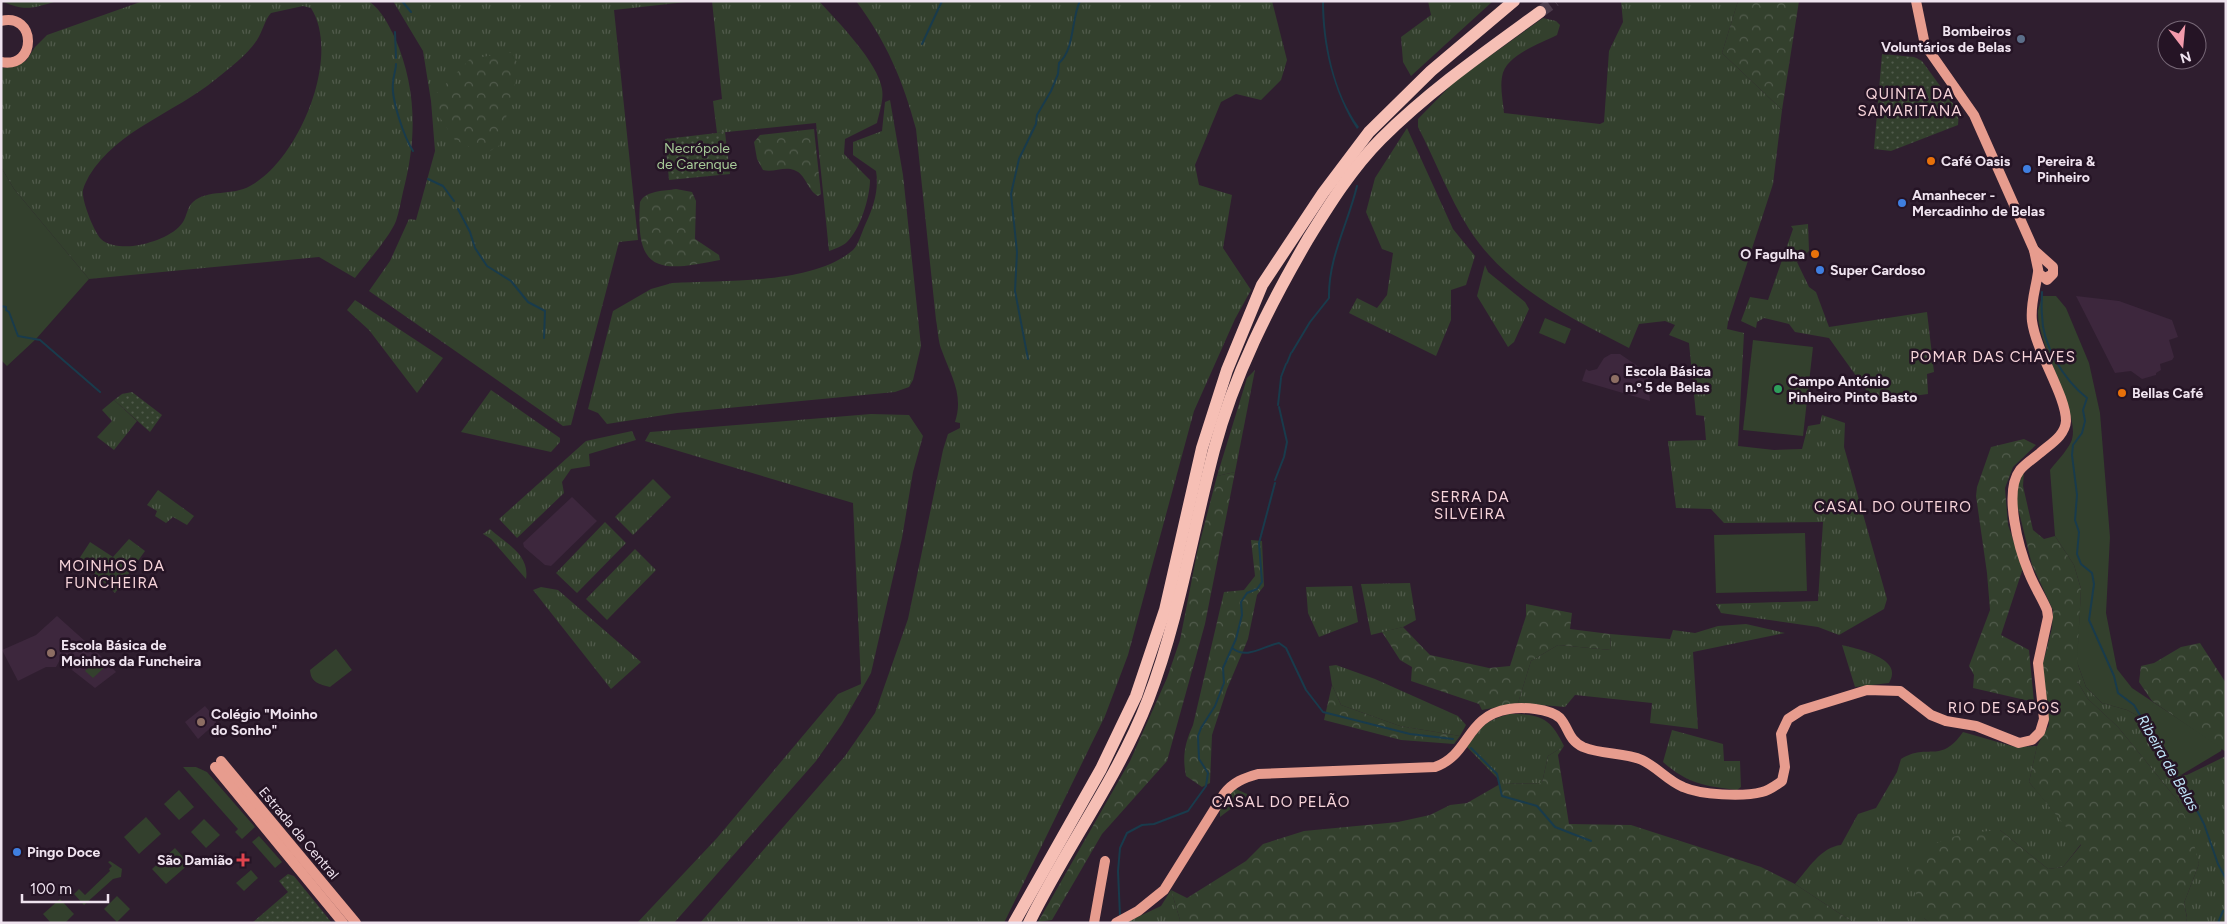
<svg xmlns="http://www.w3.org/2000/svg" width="2227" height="924" viewBox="0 0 2227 924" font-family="Figtree,sans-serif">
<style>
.built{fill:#3d273d}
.grass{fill:url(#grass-tufts);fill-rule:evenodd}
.forest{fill:url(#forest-crowns)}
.park{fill:url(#park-dots)}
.garden{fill:#33402d}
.water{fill:#193b4c}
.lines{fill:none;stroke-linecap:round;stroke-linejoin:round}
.stream{stroke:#193b4c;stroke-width:2}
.highway-tunnel{stroke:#4c3c4c;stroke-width:12;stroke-dasharray:12 6;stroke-linecap:butt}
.major{stroke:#e79c8e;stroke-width:10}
.highway{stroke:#f6bfb5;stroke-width:12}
.service-dot{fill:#5c6f8a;stroke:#251425;stroke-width:2}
.food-dot{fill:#e8710a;stroke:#251425;stroke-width:2}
.shop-dot{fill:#3f7fe0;stroke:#251425;stroke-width:2}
.education-dot{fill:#8d6e63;stroke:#251425;stroke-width:2}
.leisure-dot{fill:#2e9e5b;stroke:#251425;stroke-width:2}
.health-dot{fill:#e0444e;stroke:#251425;stroke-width:2}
.labels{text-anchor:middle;stroke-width:5;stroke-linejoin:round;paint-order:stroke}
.poi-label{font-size:14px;font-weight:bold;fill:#efe3ef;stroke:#251425;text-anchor:start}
.park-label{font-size:14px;fill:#a7cb98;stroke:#251425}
.street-label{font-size:14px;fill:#efe3ef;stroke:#251425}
.neighbourhood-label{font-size:15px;letter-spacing:1px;fill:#f7d4da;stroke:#251425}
.water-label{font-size:15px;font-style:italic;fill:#c1e6fa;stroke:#251425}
</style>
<defs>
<pattern id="grass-tufts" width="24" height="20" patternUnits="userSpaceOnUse" patternTransform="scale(1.25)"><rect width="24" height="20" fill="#33402d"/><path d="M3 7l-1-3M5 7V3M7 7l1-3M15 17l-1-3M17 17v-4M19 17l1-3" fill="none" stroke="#515b4c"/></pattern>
<pattern id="forest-crowns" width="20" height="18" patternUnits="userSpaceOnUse" patternTransform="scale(1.25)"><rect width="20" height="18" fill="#33402d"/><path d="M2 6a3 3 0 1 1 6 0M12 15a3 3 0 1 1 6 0" fill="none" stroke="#515b4c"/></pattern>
<pattern id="park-dots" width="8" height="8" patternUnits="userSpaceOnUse" patternTransform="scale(1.25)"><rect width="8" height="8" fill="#33402d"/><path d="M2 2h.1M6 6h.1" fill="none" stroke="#515b4c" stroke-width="1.8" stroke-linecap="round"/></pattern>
</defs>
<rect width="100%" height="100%" fill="#2f1e2f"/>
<g class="built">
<polygon points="2076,296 2119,301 2172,320 2178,337 2169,340 2174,357 2172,360 2160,364 2161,370 2156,373 2156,375 2142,379 2131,371 2115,373"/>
<polygon points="1611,354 1620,354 1645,371 1648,377 1650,401 1582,381 1586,369 1589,371 1597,369 1604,358"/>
<polygon points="572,497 597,521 551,566 545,565 524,547 523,543"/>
<polygon points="57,616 96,651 116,672 95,688 72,670 74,661 67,656 62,656 56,667 46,667 18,681 2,650 36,635"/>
<polygon points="205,706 216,719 216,723 198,739 185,722"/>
</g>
<g class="grass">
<path d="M2,1H57C34,8 25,12 2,1Z"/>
<path d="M143,1H369C382,11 388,24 395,38C417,89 417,139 403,192C401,201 399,212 396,221C389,238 367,262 355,278L319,257L89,279L14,189L1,167V68H5L26,61L35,47L47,35ZM303,6L311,8C342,57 298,161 250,186C233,196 207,189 193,202C187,207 187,216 183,222C174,236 149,244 133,246C123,247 108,246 101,239C94,232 81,199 83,190C84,185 87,180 89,176C118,129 175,113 216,79C231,67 247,55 257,40C263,31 264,21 271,13Z"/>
<polygon points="393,1 695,1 614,10 638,240 619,242 571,425 563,426 369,291 390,261 409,219 416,220 435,151 431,101 423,51"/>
<path d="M712,1H819C837,21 878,62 882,89C884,100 879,113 877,123L845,139L844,154L870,180C870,197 860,230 847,242C843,246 835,249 829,251L816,123L717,133L713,101L722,99Z"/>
<path d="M856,1H1272L1287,60L1281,80L1261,100L1236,94L1221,102L1195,165L1199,185L1232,195L1223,248L1251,290L1235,319L1194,411L1128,655L1105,716L1004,923H700L845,756L875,713L908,619L943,450L948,434L960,428V423L955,422C964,395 951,376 942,351C938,342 938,330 936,320L916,129C903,80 886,41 856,1Z"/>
<polygon points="1428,1 1493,1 1411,76 1403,62 1401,37 1431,15"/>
<path d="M1621,1H1738L1722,53L1782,110L1773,184L1728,322L1727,329L1744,333L1738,446L1774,450L1802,449L1808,426L1820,424L1822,415L1845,423L1844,447L1887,599L1884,609L1839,635L1818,627L1721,613L1716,604L1818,601L1823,522L1724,523L1711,509L1676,508L1668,441L1706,440L1704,416L1696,415L1689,343L1669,335L1675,325L1665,321L1639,324L1629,348C1570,317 1507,288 1469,229C1449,197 1435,160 1418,127V119L1455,81L1543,18L1556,21L1560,25L1557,35C1540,44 1505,55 1502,77C1500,88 1503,101 1504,113L1600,124L1604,122L1609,51L1623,22Z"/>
<path d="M890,100L903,175L921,346L913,380L909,387L895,392L677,413L607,424L598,413L588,409L613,311L651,289L672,283C723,280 813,285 853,250C859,244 862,231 866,223C874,206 879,189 876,171L853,155V142L882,131L885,102Z"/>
<polygon points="1407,128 1453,229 1475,256 1466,285 1451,290 1451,320 1436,356 1349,313 1357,298 1377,308 1387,295 1393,253 1382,249 1366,212 1375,178"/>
<polygon points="1808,224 1809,251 1797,262 1809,287 1816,292 1829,327 1927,312 1934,372 1927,374 1928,394 1874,401 1829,338 1795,332 1789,324 1764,318 1757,322 1756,328 1741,321 1750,297 1768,300 1793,229 1791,226"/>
<polygon points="1485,265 1488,272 1525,302 1529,309 1514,342 1508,347 1477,296"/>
<polygon points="355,300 443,358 417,393 369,330 347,310"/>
<polygon points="1255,370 1235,472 1217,476 1247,378"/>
<polygon points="491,390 560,438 560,442 551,452 461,432"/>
<polygon points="114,400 137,421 114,450 97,437 112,421 102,410"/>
<polygon points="871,414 909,415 923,436 913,472 902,538 871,673 842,724 816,761 674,923 637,923 717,838 838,694 861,684 853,503 645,441 650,432"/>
<polygon points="632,431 636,440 589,454 590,466 571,469 562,482 564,493 517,538 499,519 586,441"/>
<polygon points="653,479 671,497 633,535 615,517"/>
<polygon points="158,490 194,516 187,525 173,517 166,523 155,516 157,511 147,505"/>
<polygon points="605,522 626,543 577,593 556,573"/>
<path d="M490,529C507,544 530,555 526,579L491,539L483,534Z"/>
<polygon points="129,539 145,551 115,593 79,559 90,542 113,557"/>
<polygon points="635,549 656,570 607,620 586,599"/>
<polygon points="1410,583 1416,620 1403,627 1371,635 1361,584"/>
<polygon points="1352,586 1358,622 1319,637 1308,613 1306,587"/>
<polygon points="541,587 558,590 641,662 611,689 533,590"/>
<polygon points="1746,624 1785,633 1693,652 1698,729 1650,723 1652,703 1575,695 1565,707 1518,703 1531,661 1558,645 1611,650 1610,634 1670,639 1673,630 1695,633 1718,626"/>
<path d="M1842,645C1857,649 1905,658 1889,683L1855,687Z"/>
<polygon points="2077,662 2086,687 2102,703 2127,710 2146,720 2158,742 2181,775 2187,775 2226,756 2226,923 2186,923 2187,917 2184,903 2199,864 2178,801 2118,727 2088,699 2077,681"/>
<polygon points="1336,665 1375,679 1458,716 1466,725 1460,736 1400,726 1341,705 1332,685 1329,666"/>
<path d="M1509,714C1540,714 1550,717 1564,746L1548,756L1542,783L1500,784L1498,779L1467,747C1483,725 1483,722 1509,714Z"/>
<path d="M1672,730L1723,744L1724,761H1740L1741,787L1737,790C1705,786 1688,784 1663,762Z"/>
<path d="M1963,732L2015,747L2037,746L2029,782L2081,844L2063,867L2048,869L2000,830L1924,918L1930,923H1854L1795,884C1808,869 1821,847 1841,845L1858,814L1876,808L1897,772L1901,759C1929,742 1940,765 1963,732Z"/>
<polygon points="1171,890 1180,920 1179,923 1125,923 1161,906"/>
</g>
<g class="forest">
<polygon points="1738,1 1799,1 1782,110 1722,53"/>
<path d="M512,52L521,71C508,93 507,120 500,145L485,154L455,140L436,112V94L470,59Z"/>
<path d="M814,129L821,194L818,196C807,190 806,174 794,170C784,166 773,173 763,170L757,159L754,142L760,135Z"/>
<path d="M676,189L692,192L696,201L695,239L719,255L720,260C660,272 635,274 640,202C646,190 665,191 676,189Z"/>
<polygon points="2024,439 2036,445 2013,467 2005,488 2008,525 2023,568 2001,635 2029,650 2034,702 1973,688 1974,675 1969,666 1990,610 1987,573 1976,496 1977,487 1991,447"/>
<path d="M2024,470L2023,486L2033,530L2044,539L2055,536L2074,565L2081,589L2077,681L2088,699L2118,727L2178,801L2190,828L2199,864L2184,903L2187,918L2186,923H1930L1924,918L1908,869C1931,836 1962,833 2000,830L2048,869L2063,867L2081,845L2029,782L2037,746L2049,725L2042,667L2052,628L2053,610L2032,565L2017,504V488Z"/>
<polygon points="1235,472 1205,624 1167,761 1102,834 1052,920 1038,922 1130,761 1167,678 1180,640 1197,553 1217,476"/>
<path d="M1251,540L1262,541L1264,586L1257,595L1248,639L1227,689L1212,735L1210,783L1202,787L1186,776C1182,756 1185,743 1193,725L1224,592L1244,590L1255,576Z"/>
<polygon points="1526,604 1572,613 1570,629 1610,634 1611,650 1558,645 1531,661 1518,703 1482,710 1479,704 1411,681 1412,667 1400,660 1382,632 1403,627 1430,655 1489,668 1510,666 1526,616"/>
<polygon points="2200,643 2226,683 2226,752 2152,701 2139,682 2141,666 2154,663 2181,647"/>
<polygon points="1332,685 1341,705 1400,726 1460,736 1454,744 1401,740 1324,720"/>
<polygon points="1564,746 1558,755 1569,824 1631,825 1761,867 1795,884 1854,923 1179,923 1180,920 1171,890 1187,898 1246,861 1263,844 1304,831 1398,822 1430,815 1450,805 1467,803 1500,784 1542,783 1548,756"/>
<polygon points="1234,788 1249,795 1220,817 1220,810"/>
</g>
<g class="park">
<polygon points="1882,54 1914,57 1922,61 1959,112 1958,125 1891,151 1874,149"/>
<polygon points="725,132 730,174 669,180 665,139"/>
<polygon points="132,392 162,415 150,432 114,400 122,394"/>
<polygon points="288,874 294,876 332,923 252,923 288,892 279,881"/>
</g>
<g class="garden">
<polygon points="1,167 14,189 89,279 36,339 7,366 1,360"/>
<path d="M2042,296H2056L2066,308L2089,363L2100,413L2110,537L2106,613L2117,669L2132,688L2222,748L2221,751L2181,775L2158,742L2146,720L2127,710L2102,703L2086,687L2077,662L2081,589L2074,565L2055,536L2050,470C2057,461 2066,452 2071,442C2083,416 2036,345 2038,311C2039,306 2041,301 2042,296Z"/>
<polygon points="1545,318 1571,329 1565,344 1539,333"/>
<polygon points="1753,340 1813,347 1803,436 1743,430"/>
<polygon points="1805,533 1807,591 1716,593 1714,535"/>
<path d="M336,649L352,670L330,687C319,684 311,683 310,670Z"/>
<polygon points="99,658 107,665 93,678 85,671"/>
<polygon points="183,767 196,767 207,772 255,827 242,839 235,832 238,829"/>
<polygon points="179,790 194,807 179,820 164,804"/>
<polygon points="146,817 161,834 139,854 124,837"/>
<polygon points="204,819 220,835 206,848 191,832"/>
<polygon points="259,836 282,862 275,868 252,842"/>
<polygon points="175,848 189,864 166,884 152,869"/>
<polygon points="110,861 122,869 121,877 113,879 84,905 74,894 79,889 85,895 110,871 109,869 112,866 108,862"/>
<polygon points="251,870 258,878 244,891 236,883"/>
<polygon points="117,896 130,909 117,922 104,909"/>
<polygon points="60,899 74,914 65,923 51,923 43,914"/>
</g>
<path class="water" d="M1322,1H1324C1324,43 1334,93 1359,127L1357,129C1333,92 1322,45 1322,1Z"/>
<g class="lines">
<g class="stream">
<polyline points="402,1 411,12"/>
<polyline points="395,32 396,58"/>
<polyline points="922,44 942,1"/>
<path d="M396,64C396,71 393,76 393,83C391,99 404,137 413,151"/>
<polyline points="428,179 443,186 454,201"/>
<polyline points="458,209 470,232 475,248 487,266 511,281 528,302 545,311 544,338"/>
<path d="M2042,292C2042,300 2041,307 2042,315C2042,345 2064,380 2087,398L2083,410L2085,421L2082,433L2073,445L2072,455L2077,495L2075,520L2079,532L2077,554L2081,564L2092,573L2094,584L2089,620L2114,676L2118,693L2134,705L2170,767L2188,793L2204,824L2218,864L2226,879"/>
<polyline points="1,306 6,307 6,310 9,312 18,336 40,340 100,392"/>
<path d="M1292,352L1310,322L1329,298C1328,258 1348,224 1357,186"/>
<path d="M1028,359L1015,291L1017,252L1011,194L1019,159L1036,124L1037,115L1051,91L1058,74L1059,63C1075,49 1071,19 1080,1"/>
<polyline points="1287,363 1291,353"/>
<polyline points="1281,377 1286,364"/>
<polyline points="1278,405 1281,378"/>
<polyline points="1275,480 1284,457 1287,442 1279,407"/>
<path d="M1232,648C1247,660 1263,646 1279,643L1286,648L1306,690L1323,712L1410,734L1453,739"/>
<polyline points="1471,748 1497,774 1502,796 1537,806 1555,827 1591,841"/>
<polyline points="1120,916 1118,871 1120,848 1127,833 1142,825 1154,824 1188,811 1206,786 1208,773 1199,759 1198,736 1201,728 1215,706 1224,683 1223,668 1236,639 1242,615 1241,602 1247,593 1257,589 1262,582 1259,543 1275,483"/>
<polyline points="2218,923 2223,911"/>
</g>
<polyline class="highway-tunnel" points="1540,12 1555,1"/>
<g class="major">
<polyline points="1916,1 1925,45 1974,115 2034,250 2039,274 2045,278 2051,275"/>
<path d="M1,21C36,12 38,69 1,62"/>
<polyline points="2034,250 2053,267 2053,274 2047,280"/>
<polyline points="221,761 356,923"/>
<polyline points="215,767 343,923"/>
<polyline points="1094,923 1105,861"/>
<path d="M1116,923L1138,911L1164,890L1224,794C1233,782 1244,778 1258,774L1435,767C1471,754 1465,716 1509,709C1522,707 1549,708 1560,718C1569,728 1568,740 1583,747C1602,755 1624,752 1642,760C1657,767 1668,781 1683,787C1701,795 1743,797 1762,792C1770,790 1776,785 1782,781L1785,767L1781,734L1788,719L1802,710L1867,690L1900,691L1931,715L1946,721L1976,726L2019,743L2032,740L2040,732L2044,719L2038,663L2048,617L2047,610C2042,598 2034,586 2029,573C2019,549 2003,492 2020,470C2025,464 2034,458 2040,453C2050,444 2065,436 2066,421C2066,395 2036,352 2032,321C2030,304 2036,288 2038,272"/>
</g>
<g class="highway">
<polyline points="1014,923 1101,769 1136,696 1165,610 1202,448 1227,370 1262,285 1323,193 1369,132 1431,71 1514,1"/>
<path d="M1029,923C1066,847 1118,778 1148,700C1179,619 1192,534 1214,450C1234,375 1269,306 1308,239C1329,205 1352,168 1381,139C1429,91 1485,52 1540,12"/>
</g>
</g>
<circle class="service-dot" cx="2021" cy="39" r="5"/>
<g class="food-dot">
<circle cx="1931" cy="161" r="5"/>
<circle cx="1815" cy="254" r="5"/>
<circle cx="2122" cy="393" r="5"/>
</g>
<g class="shop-dot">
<circle cx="2027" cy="169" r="5"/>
<circle cx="1902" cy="203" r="5"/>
<circle cx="1820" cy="270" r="5"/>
<circle cx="17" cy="852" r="5"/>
</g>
<g class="education-dot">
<circle cx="1615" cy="379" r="5"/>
<circle cx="51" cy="653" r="5"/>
<circle cx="201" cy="722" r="5"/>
</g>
<circle class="leisure-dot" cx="1778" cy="389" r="5"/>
<path class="health-dot" d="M240.5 852.5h5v5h5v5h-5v5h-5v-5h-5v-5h5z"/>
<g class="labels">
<g class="poi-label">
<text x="2011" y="36" text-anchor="end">Bombeiros<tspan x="2011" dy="16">Voluntários de Belas</tspan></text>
<text x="1941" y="166">Café Oasis</text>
<text x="2037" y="166">Pereira &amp;<tspan x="2037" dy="16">Pinheiro</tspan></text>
<text x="1912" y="200">Amanhecer -<tspan x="1912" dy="16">Mercadinho de Belas</tspan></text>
<text x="1805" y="259" text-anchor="end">O Fagulha</text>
<text x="1830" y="275">Super Cardoso</text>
<text x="1625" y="376">Escola Básica<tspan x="1625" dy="16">n.º 5 de Belas</tspan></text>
<text x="1788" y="386">Campo António<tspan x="1788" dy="16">Pinheiro Pinto Basto</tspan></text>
<text x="2132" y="398">Bellas Café</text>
<text x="61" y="650">Escola Básica de<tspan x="61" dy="16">Moinhos da Funcheira</tspan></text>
<text x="211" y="719">Colégio "Moinho<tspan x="211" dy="16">do Sonho"</tspan></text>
<text x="27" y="857">Pingo Doce</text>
<text x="233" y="865" text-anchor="end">São Damião</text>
</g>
<g class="park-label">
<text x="697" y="153">Necrópole<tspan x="697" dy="16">de Carenque</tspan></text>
</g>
<g class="street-label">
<text transform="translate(299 833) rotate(50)" y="5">Estrada da Central</text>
</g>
<g class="neighbourhood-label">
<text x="1910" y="99">QUINTA DA<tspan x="1910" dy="17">SAMARITANA</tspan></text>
<text x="1993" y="362">POMAR DAS CHAVES</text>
<text x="1470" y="502">SERRA DA<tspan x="1470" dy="17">SILVEIRA</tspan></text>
<text x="1893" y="512">CASAL DO OUTEIRO</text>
<text x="112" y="571">MOINHOS DA<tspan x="112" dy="17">FUNCHEIRA</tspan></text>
<text x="2004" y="713">RIO DE SAPOS</text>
<text x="1281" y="807">CASAL DO PELÃO</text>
</g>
<g class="water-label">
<text transform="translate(2168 763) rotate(60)" y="5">Ribeira de Belas</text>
</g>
</g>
<rect width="2227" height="924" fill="none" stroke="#efe3ef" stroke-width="5"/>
<g transform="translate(2182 45) rotate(164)"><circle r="24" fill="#251425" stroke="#766776"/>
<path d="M0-4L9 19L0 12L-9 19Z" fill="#f39aab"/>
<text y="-8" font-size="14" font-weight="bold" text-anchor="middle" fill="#efe3ef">N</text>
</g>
<path d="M22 894v8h86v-8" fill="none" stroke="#efe3ef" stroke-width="2.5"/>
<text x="30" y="894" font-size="15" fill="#efe3ef" stroke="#251425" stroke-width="4" paint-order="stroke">100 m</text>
</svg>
